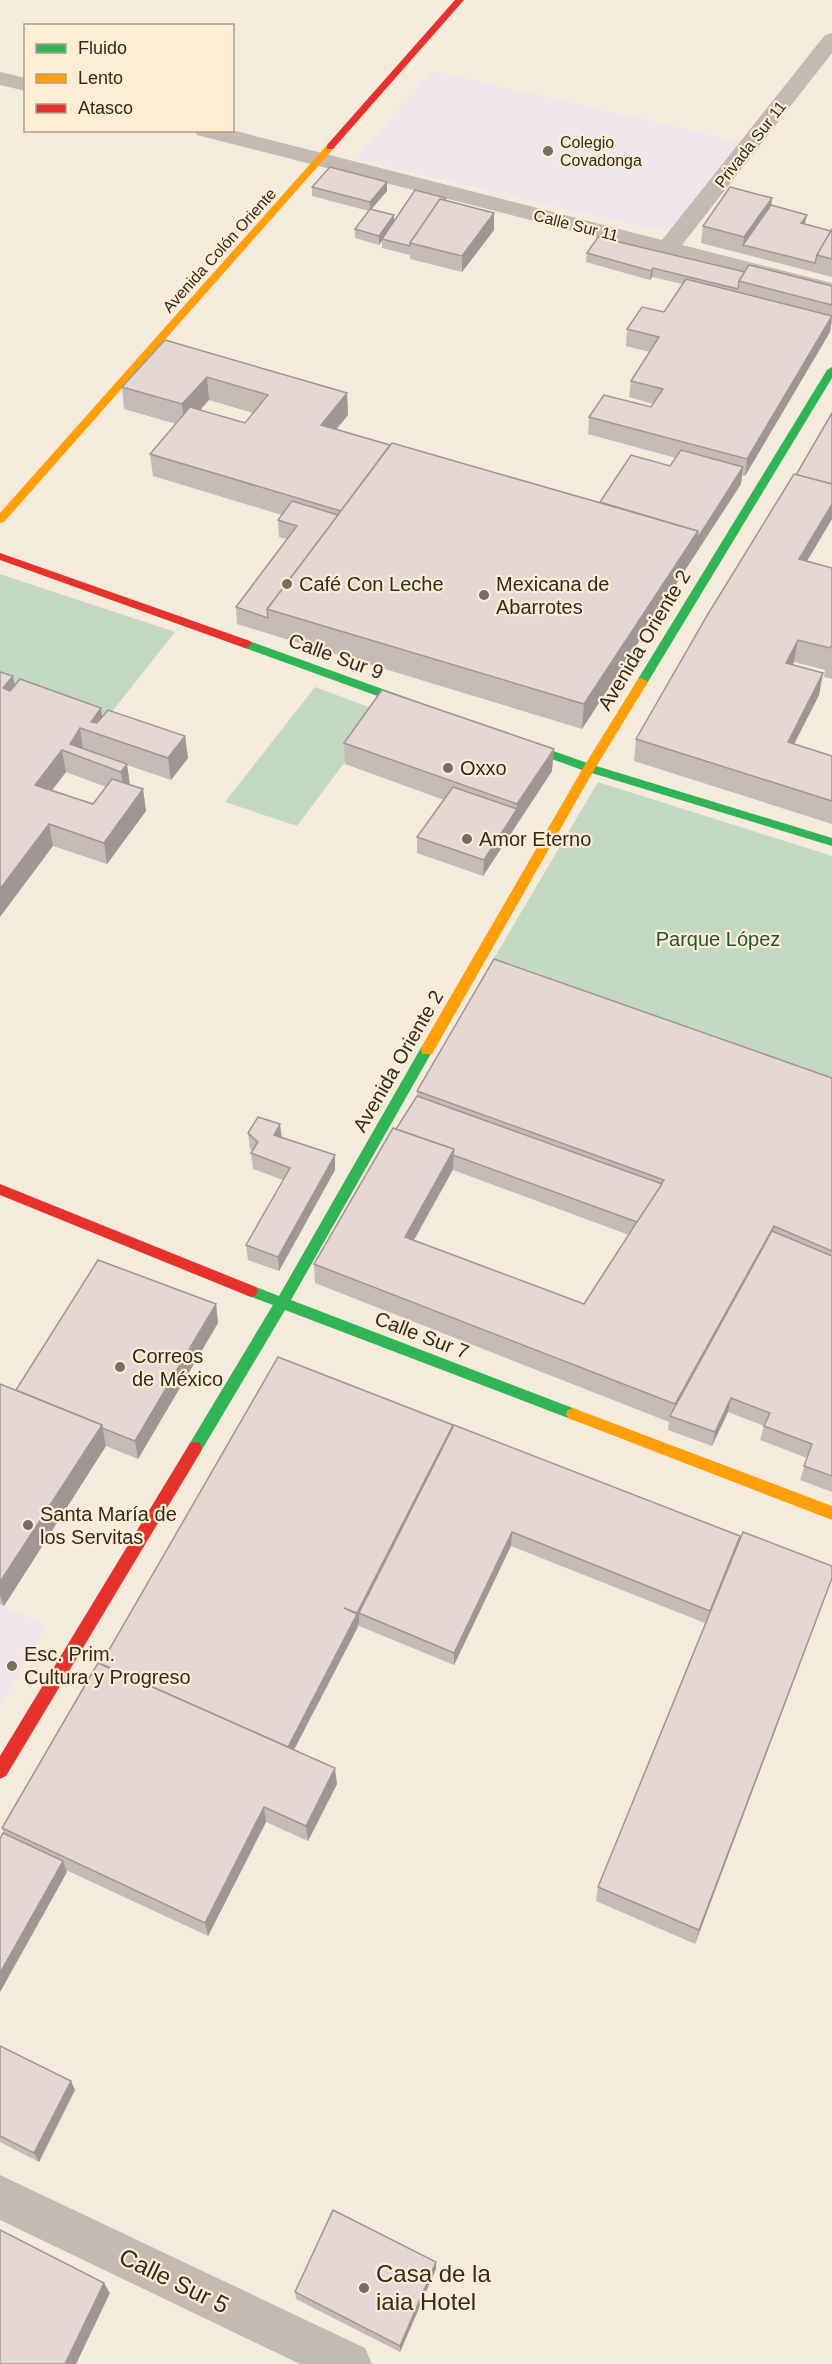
<svg xmlns="http://www.w3.org/2000/svg" width="832" height="2364" viewBox="0 0 832 2364" font-family="Helvetica,sans-serif">
<style>
.education{fill:#f0e5ea}
.green{fill:#c4d9c1}
.lines{fill:none;stroke-linecap:round;stroke-linejoin:round}
.street{fill:#c4bab2;fill-rule:evenodd}
.fast{fill:#30b455;fill-rule:evenodd}
.slow{fill:#ff9f0a;fill-rule:evenodd}
.jam{fill:#e5322d;fill-rule:evenodd}
.wall{fill:#c5bab6;fill-rule:evenodd}
.shaded-wall{fill:#a09794}
.building{fill:#e5d8d4;stroke:#a09794;stroke-width:1.5}
.poi-dot{fill:#756e62;stroke:#feedd3;stroke-width:2}
.labels{text-anchor:middle;stroke-width:4.5;stroke-linejoin:round;paint-order:stroke}
.far-poi-label{font-size:16px;fill:#302a20;stroke:#feedd3;text-anchor:start}
.far-street-label{font-size:16px;fill:#302a20;stroke:#feedd3}
.poi-label{font-size:20px;fill:#302a20;stroke:#feedd3;text-anchor:start}
.street-label{font-size:20px;fill:#302a20;stroke:#feedd3}
.park-label{font-size:20px;fill:#215536;stroke:#feedd3}
.near-poi-label{font-size:24px;fill:#302a20;stroke:#feedd3;text-anchor:start}
.near-street-label{font-size:24px;fill:#302a20;stroke:#feedd3}
</style>
<rect width="100%" height="100%" fill="#f4ebdd"/>
<g class="education">
<polygon points="433,71 740,142 678,224 656,230 356,159"/>
<polygon points="0,1605 47,1626 0,1706"/>
</g>
<g class="green">
<polygon points="0,574 175,632 99,728 0,692"/>
<polygon points="315,687 382,712 297,826 225,802"/>
<polygon points="598,782 832,856 832,1100 483,977"/>
</g>
<g class="lines">
<g class="street">
<polygon points="832,33 832,53 682,245 832,283 832,297 197,135 194,130 232,130 662,240 825,35"/>
<polygon points="0,72 26,78 26,91 0,85"/>
<polygon points="0,2175 365,2348 372,2364 300,2364 0,2220"/>
</g>
<g class="fast">
<polygon points="832,367 832,378 646,685 638,685 638,679 827,370"/>
<polygon points="246,640 427,705 429,708 427,711 419,711 242,647 240,644"/>
<polygon points="511,736 593,765 832,838 832,846 585,771 507,743 505,740"/>
<polygon points="427,1045 433,1050 291,1300 578,1410 580,1414 578,1418 573,1420 568,1418 285,1310 200,1453 195,1454 190,1453 188,1448 190,1443 273,1305 246,1295 244,1291 246,1287 251,1285 279,1296 422,1046"/>
</g>
<g class="slow">
<polygon points="327,145 335,147 4,522 0,523 0,513"/>
<polygon points="642,678 648,682 594,770 432,1054 422,1054 421,1050 422,1046 583,768 638,679"/>
<polygon points="573,1408 832,1506 832,1520 568,1418 566,1414 568,1410"/>
</g>
<g class="jam">
<polygon points="455,0 464,0 333,149 327,149 327,145"/>
<polygon points="0,553 250,641 252,644 246,648 242,647 0,560"/>
<polygon points="0,1184 256,1287 258,1291 256,1295 251,1297 246,1295 0,1195"/>
<polygon points="195,1442 200,1443 202,1448 200,1453 6,1776 0,1779 0,1756 190,1443"/>
</g>
</g>
<g class="wall">
<polygon points="312,187 387,191 371,209 394,221 446,198 446,200 494,213 494,230 462,272 410,259 410,255 382,248 382,241 379,245 355,238 355,229 369,211 312,196"/>
<polygon points="772,198 771,205 805,224 831,231 832,229 832,277 701,243 703,226"/>
<path d="M587,253L745,272L832,286V322L830,332L745,476L742,475L741,484L582,729L237,624L236,607L287,539L279,537L278,520L282,515L153,476L150,454L176,424L124,409L122,387L165,340L347,393L348,415L336,429L390,445L600,502L670,466L676,458L588,434L589,417L651,407L653,404L629,397L631,381L650,352L626,346L627,329L664,312L682,284L652,277L650,280L586,262ZM209,400L253,413L245,423L199,410Z"/>
<polygon points="832,413 832,519 807,561 832,568 832,679 824,677 825,670 794,662 793,665 823,673 819,695 794,744 832,756 832,824 634,761 636,739 796,475"/>
<path d="M15,685L102,717L185,736L188,758L171,780L127,765L130,785L143,789L146,811L107,864L53,846ZM66,772L106,787L93,804L52,790Z"/>
<polygon points="344,743 552,771 483,876 417,853 417,837 444,800 345,764"/>
<path d="M832,1078V1492L800,1480L807,1458L760,1440L764,1426L728,1412L712,1446L668,1430L669,1422L315,1283L314,1264L417,1096V1091ZM453,1170L629,1235L584,1304L414,1240Z"/>
<polygon points="248,1133 281,1137 335,1170 279,1271 248,1260 246,1245 283,1180 253,1169 251,1153 253,1151 250,1149"/>
<polygon points="216,1304 218,1323 138,1459 106,1446 4,1606 0,1604 0,1384 16,1390"/>
<polygon points="453,1428 832,1578 695,1944 596,1901 598,1887 705,1623 511,1546 454,1665 359,1626 359,1623 294,1750 337,1784 308,1841 266,1822 208,1936 66,1870 67,1872 0,1992 0,1839 4,1834 2,1828 101,1664"/>
<polygon points="0,2046 75,2090 39,2162 0,2142"/>
<polygon points="436,2269 400,2352 296,2299 295,2292"/>
</g>
<g class="shaded-wall">
<polygon points="387,182 387,191 370,211 370,202"/>
<polygon points="772,198 770,215 743,245 744,237"/>
<polygon points="494,213 494,230 462,272 462,256"/>
<polygon points="394,215 394,224 382,239 382,241 379,245 379,236"/>
<polygon points="807,215 805,224 799,233 801,223"/>
<polygon points="653,268 652,277 650,280 651,271"/>
<polygon points="832,316 830,332 745,476 747,459"/>
<polygon points="207,377 209,400 185,427 182,404"/>
<polygon points="347,393 348,415 322,447 321,425"/>
<polygon points="743,467 741,484 582,729 584,704 698,531"/>
<polygon points="832,504 832,519 795,581 799,559"/>
<polygon points="798,640 794,662 783,685 786,663"/>
<polygon points="823,673 819,695 784,764 788,742"/>
<polygon points="13,676 17,698 3,688"/>
<polygon points="101,708 104,730 91,722"/>
<polygon points="80,728 83,750 70,744"/>
<polygon points="185,736 188,758 171,780 168,758"/>
<polygon points="554,749 552,771 483,876 484,860 517,809 517,804"/>
<polygon points="62,750 66,772 39,807 35,785"/>
<polygon points="127,764 130,786 124,794 121,772"/>
<polygon points="143,789 146,811 107,864 104,843"/>
<polygon points="49,824 53,846 0,917 0,889"/>
<polygon points="280,1124 282,1140 274,1135"/>
<polygon points="454,1149 453,1169 405,1256 405,1237"/>
<polygon points="335,1155 335,1170 279,1271 278,1257"/>
<polygon points="774,1226 769,1246 673,1416 675,1404"/>
<polygon points="216,1304 218,1323 138,1459 135,1441"/>
<polygon points="731,1398 728,1412 712,1446 715,1432"/>
<polygon points="102,1425 106,1446 4,1606 0,1595 0,1582"/>
<polygon points="453,1425 453,1439 359,1613 359,1623 358,1627 288,1761 287,1749 357,1614"/>
<polygon points="512,1532 511,1546 454,1665 454,1653"/>
<polygon points="832,1578 832,1579 695,1944 699,1930"/>
<polygon points="335,1768 337,1784 308,1841 306,1826"/>
<polygon points="264,1807 266,1822 208,1936 205,1923"/>
<polygon points="63,1861 67,1872 0,1992 0,1973"/>
<polygon points="71,2081 75,2090 39,2162 34,2153"/>
<polygon points="436,2262 436,2269 400,2352 400,2346"/>
<polygon points="104,2283 110,2293 76,2364 65,2364"/>
</g>
<g class="building">
<polygon points="330,167 387,182 370,202 312,187"/>
<polygon points="730,187 772,198 744,237 703,226"/>
<polygon points="415,190 446,198 445,200 440,199 410,243 410,246 382,239"/>
<polygon points="440,199 494,213 462,256 410,243"/>
<polygon points="771,205 807,215 801,223 831,231 817,255 815,263 743,245"/>
<polygon points="370,209 394,215 379,236 355,229"/>
<polygon points="832,229 832,259 817,255"/>
<polygon points="598,237 745,272 739,281 738,289 653,268 651,271 587,253"/>
<polygon points="749,265 832,286 832,305 739,281"/>
<polygon points="686,279 832,316 747,459 589,417 604,395 651,407 663,389 631,381 659,337 627,329 642,307 664,312"/>
<polygon points="165,340 347,393 321,425 390,445 341,511 150,454 190,407 245,423 268,395 207,377 182,404 122,387"/>
<polygon points="832,413 832,484 796,475"/>
<polygon points="392,443 698,531 584,704 267,609"/>
<polygon points="681,450 743,467 697,539 698,531 600,502 631,455 670,466"/>
<polygon points="794,474 832,484 832,504 799,559 832,568 832,645 830,648 798,640 786,663 823,673 788,742 832,756 832,801 636,739 708,614"/>
<polygon points="292,501 338,515 267,609 268,618 236,607 297,526 278,520"/>
<polygon points="0,672 13,676 3,688 10,691 20,679 101,708 91,722 97,723 108,710 185,736 168,758 80,728 70,744 127,764 121,772 62,750 35,785 93,804 112,779 143,789 104,843 49,824 0,889"/>
<polygon points="382,690 554,749 517,804 344,743"/>
<polygon points="453,787 517,809 484,860 417,837"/>
<polygon points="494,959 832,1078 832,1251 774,1226 675,1404 314,1264 393,1128 454,1149 405,1237 584,1304 664,1180 417,1091"/>
<polygon points="417,1096 662,1184 637,1222 453,1155 454,1149 396,1129"/>
<polygon points="258,1117 280,1124 274,1135 335,1155 278,1257 246,1245 290,1168 251,1153 258,1142 248,1133"/>
<polygon points="772,1231 832,1256 832,1476 804,1466 812,1444 764,1426 770,1413 731,1398 715,1432 670,1416"/>
<polygon points="98,1260 216,1304 135,1441 102,1428 102,1425 16,1390"/>
<polygon points="278,1357 453,1425 357,1613 344,1608 357,1614 288,1747 101,1664"/>
<polygon points="0,1384 102,1425 0,1582"/>
<polygon points="454,1425 740,1536 710,1611 512,1532 454,1653 359,1613"/>
<polygon points="743,1532 832,1566 832,1578 699,1930 598,1887"/>
<polygon points="98,1663 335,1768 306,1826 264,1807 205,1923 2,1828"/>
<polygon points="3,1833 63,1861 0,1973 0,1839"/>
<polygon points="0,2046 71,2081 34,2153 0,2136"/>
<polygon points="333,2210 436,2262 400,2346 295,2292"/>
<polygon points="0,2230 104,2283 65,2364 0,2364"/>
</g>
<g class="poi-dot">
<circle cx="548" cy="151" r="6"/>
<circle cx="287" cy="584" r="6"/>
<circle cx="484" cy="595" r="6"/>
<circle cx="448" cy="768" r="6"/>
<circle cx="467" cy="839" r="6"/>
<circle cx="120" cy="1367" r="6"/>
<circle cx="28" cy="1525" r="6"/>
<circle cx="12" cy="1666" r="6"/>
<circle cx="364" cy="2288" r="6"/>
</g>
<g class="labels">
<g class="far-poi-label">
<text x="560" y="148">Colegio<tspan x="560" dy="18">Covadonga</tspan></text>
</g>
<g class="far-street-label">
<text transform="translate(750 144) rotate(-52)" y="6">Privada Sur 11</text>
<text transform="translate(576 225) rotate(14)" y="6">Calle Sur 11</text>
<text transform="translate(219 250) rotate(-48)" y="6">Avenida Colón Oriente</text>
</g>
<g class="poi-label">
<text x="299" y="591">Café Con Leche</text>
<text x="496" y="591">Mexicana de<tspan x="496" dy="23">Abarrotes</tspan></text>
<text x="460" y="775">Oxxo</text>
<text x="479" y="846">Amor Eterno</text>
<text x="132" y="1363">Correos<tspan x="132" dy="23">de México</tspan></text>
<text x="40" y="1521">Santa María de<tspan x="40" dy="23">los Servitas</tspan></text>
<text x="24" y="1661">Esc. Prim.<tspan x="24" dy="23">Cultura y Progreso</tspan></text>
</g>
<g class="street-label">
<text transform="translate(644 640) rotate(-59)" y="7">Avenida Oriente 2</text>
<text transform="translate(336 656) rotate(20)" y="7">Calle Sur 9</text>
<text transform="translate(398 1061) rotate(-60)" y="7">Avenida Oriente 2</text>
<text transform="translate(422 1335) rotate(21)" y="7">Calle Sur 7</text>
</g>
<g class="park-label">
<text x="718" y="946">Parque López</text>
</g>
<g class="near-poi-label">
<text x="376" y="2282">Casa de la<tspan x="376" dy="28">iaia Hotel</tspan></text>
</g>
<g class="near-street-label">
<text transform="translate(174 2281) rotate(26)" y="8">Calle Sur 5</text>
</g>
</g>
<rect x="24" y="24" width="210" height="108" fill="#feedd3" stroke="#ac9f8b" stroke-width="1.5"/>
<rect x="36" y="44" width="30" height="9" fill="#30b455" stroke="#ac9f8b" stroke-width="1.5"/>
<text x="78" y="54" font-size="18" fill="#302a20">Fluido</text>
<rect x="36" y="74" width="30" height="9" fill="#ff9f0a" stroke="#ac9f8b" stroke-width="1.5"/>
<text x="78" y="84" font-size="18" fill="#302a20">Lento</text>
<rect x="36" y="104" width="30" height="9" fill="#e5322d" stroke="#ac9f8b" stroke-width="1.5"/>
<text x="78" y="114" font-size="18" fill="#302a20">Atasco</text>
</svg>
